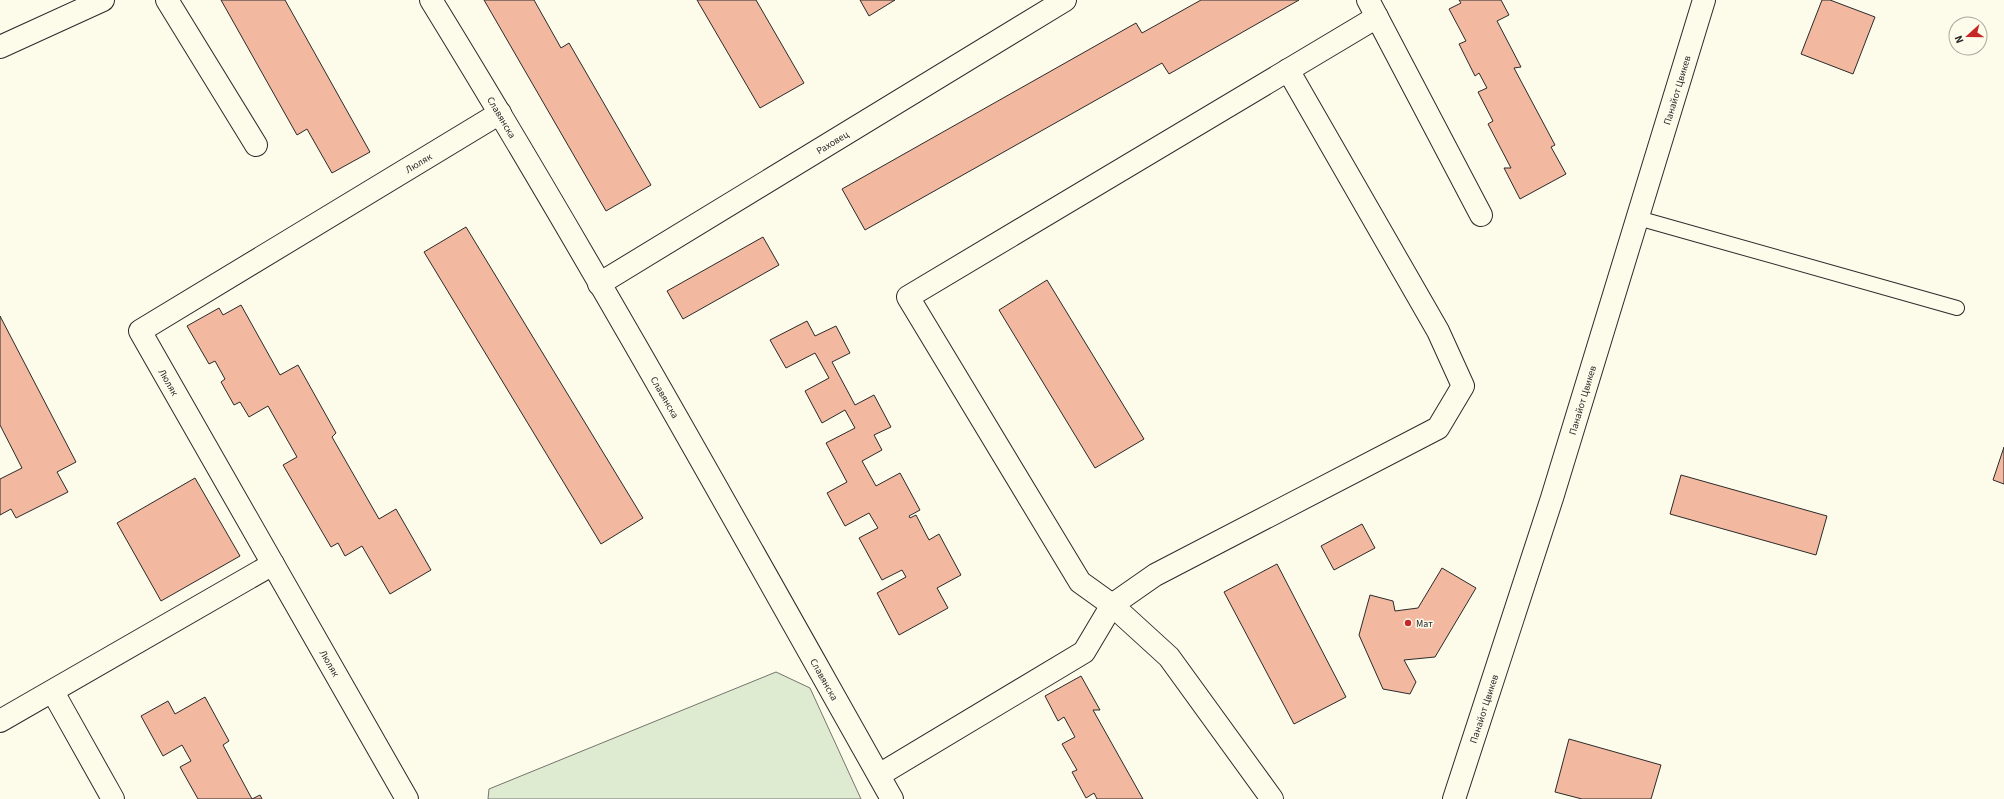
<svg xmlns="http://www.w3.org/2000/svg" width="2004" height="799" viewBox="0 0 2004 799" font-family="'Source Sans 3',sans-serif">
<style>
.green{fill:#deebd1;stroke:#74746e}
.building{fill:#f2b8a0;stroke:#2b2b2b}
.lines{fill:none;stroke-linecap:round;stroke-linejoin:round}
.service-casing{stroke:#2b2b2b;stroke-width:16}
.minor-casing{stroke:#2b2b2b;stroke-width:24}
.tertiary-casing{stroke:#2b2b2b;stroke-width:24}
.service{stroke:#fdfbea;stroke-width:14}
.minor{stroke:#fdfbea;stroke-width:22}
.tertiary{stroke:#fdfbea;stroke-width:22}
.poi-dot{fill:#c62828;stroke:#fdfbea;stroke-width:1.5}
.labels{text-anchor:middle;stroke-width:3;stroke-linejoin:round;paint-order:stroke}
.street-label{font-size:10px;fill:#2b2b2b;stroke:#fdfbea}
.poi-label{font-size:10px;fill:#2b2b2b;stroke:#fdfbea;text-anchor:start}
</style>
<rect width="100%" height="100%" fill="#fdfbea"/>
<polygon class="green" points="776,672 810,688 861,799 488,799 489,789"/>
<g class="building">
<polygon points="221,0 285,0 370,152 332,173 307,129 297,135"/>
<polygon points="484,0 534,0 561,48 569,43 651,185 606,211"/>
<polygon points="697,0 756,0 804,83 760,108"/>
<polygon points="860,0 895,0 869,16"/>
<polygon points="1201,0 1299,0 1169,74 1162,63 865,230 842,189 1136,23 1142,33"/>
<polygon points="1459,0 1501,0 1509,15 1497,21 1521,67 1514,68 1555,145 1551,147 1566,174 1520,199 1504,168 1511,168 1488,124 1493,121 1478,92 1487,88 1479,73 1475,76 1459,44 1466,41 1449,9 1461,3"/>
<polygon points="1822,0 1830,0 1875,17 1853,74 1801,54"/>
<polygon points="466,227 643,518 601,544 424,252"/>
<polygon points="763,237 779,265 683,319 667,291"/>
<polygon points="1047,280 1144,439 1095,468 999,310"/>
<polygon points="241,305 280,375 298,365 336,433 332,437 379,519 396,509 431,570 390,594 362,546 345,556 338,543 331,547 283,465 297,457 268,406 249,417 240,402 234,405 221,382 225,379 215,361 209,364 187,326 219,308 223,315"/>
<polygon points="0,316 76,462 57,472 68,492 16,518 11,509 0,515 0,479 22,468 0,425"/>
<polygon points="807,321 815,336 836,326 850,353 832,362 855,405 874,395 891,427 874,435 882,450 862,461 876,486 900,473 920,510 909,516 910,518 916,515 929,540 939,534 961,575 937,588 948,608 899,635 877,593 906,577 902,570 882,580 859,538 878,528 869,513 845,526 827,493 847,482 826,443 855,428 845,410 822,423 805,391 829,378 815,353 786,368 770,340"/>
<polygon points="2004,447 2004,484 1993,480"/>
<polygon points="1681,475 1827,516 1816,555 1670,514"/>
<polygon points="195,478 240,556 161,601 117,523"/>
<polygon points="1362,524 1375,548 1334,570 1321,546"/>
<polygon points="1277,564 1346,697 1294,724 1224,592"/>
<polygon points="1442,568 1476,588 1435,657 1404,660 1416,682 1410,694 1383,689 1359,635 1370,595 1393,601 1395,611 1418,608"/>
<polygon points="1081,676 1100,710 1093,710 1143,799 1097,799 1094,793 1086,798 1072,772 1077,770 1062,744 1075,737 1064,717 1058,721 1045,696"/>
<polygon points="205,697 229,741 223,745 252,799 260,795 262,799 198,799 180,767 191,761 182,745 163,756 141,716 168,701 175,714"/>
<polygon points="1569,739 1661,765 1651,799 1582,799 1555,792"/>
</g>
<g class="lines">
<defs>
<polyline id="service" points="1638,218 1957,308"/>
<g id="minor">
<polyline points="167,0 256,145"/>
<polyline points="1368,0 1481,215"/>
<polyline points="0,47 103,0"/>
<path id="s1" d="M599,284L1065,0"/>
<polyline points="53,692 113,799"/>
<polyline points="0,721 273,564"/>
<polyline points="879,775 1084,652 1112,605 1155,575 1438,428 1463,386 1438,331 1288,70"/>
<path id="s2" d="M407,799L140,331L500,113"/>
<polyline points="1272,799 1169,657 1112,605 1080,582 908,297 1377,17"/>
</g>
<g id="tertiary">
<path id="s3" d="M431,0C592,262 741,531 892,799"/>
<path id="s4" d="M1454,799L1552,498L1704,0"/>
</g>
</defs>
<use href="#service" class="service-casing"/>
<use href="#minor" class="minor-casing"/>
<use href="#tertiary" class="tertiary-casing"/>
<use href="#service" class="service"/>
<use href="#minor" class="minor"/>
<use href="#tertiary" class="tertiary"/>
</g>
<circle class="poi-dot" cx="1408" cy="623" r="4"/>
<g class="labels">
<g class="street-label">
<text dy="4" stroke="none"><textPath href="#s4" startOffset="743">Панайот Цвикев</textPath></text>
<text dy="4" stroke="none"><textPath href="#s3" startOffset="137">Славянска</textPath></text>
<text dy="4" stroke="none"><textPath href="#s1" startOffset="273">Раховец</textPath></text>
<text dy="4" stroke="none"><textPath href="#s2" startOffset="864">Люляк</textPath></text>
<text transform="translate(169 382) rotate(60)" y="4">Люляк</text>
<text dy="4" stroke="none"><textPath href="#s3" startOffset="461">Славянска</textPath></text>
<text dy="4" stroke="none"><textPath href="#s4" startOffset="419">Панайот Цвикев</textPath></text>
<text transform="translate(330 663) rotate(60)" y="4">Люляк</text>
<text dy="4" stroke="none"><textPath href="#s3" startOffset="785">Славянска</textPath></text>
<text dy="4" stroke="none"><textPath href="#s4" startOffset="95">Панайот Цвикев</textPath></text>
</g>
<g class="poi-label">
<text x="1416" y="627">Мат</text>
</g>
</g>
<g transform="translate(1968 36) rotate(249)"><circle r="19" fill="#fdfbea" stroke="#a9a89e"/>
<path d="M0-3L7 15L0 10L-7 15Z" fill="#c62828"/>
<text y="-6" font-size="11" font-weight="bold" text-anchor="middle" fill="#2b2b2b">N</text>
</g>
</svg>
